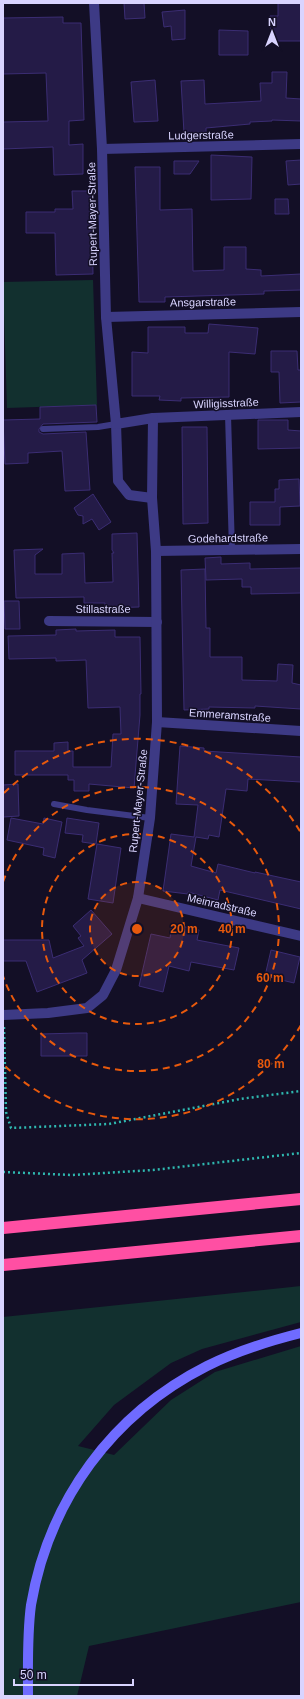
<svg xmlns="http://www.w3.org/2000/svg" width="304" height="1699" viewBox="0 0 304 1699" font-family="Arial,sans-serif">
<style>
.green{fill:#12302f}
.building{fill:#241b47;stroke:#3b2d73}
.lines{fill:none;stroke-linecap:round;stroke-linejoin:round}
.path{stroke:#2fb8b0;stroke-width:2.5;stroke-dasharray:2 3;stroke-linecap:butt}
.lane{stroke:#3d3a85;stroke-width:6}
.street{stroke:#3d3a85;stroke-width:10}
.secondary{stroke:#6f6bff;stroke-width:10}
.highway{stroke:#ff4fa3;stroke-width:12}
.ring{fill:none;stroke:#e8590c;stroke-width:2;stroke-dasharray:7 5}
.labels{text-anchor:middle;stroke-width:3;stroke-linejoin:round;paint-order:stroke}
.street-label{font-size:11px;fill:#d9d4ff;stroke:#130f26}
.centre{fill:#e8590c;stroke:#130f26;stroke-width:2}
.ring-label{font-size:12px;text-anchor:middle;font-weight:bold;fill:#e8590c;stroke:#130f26;stroke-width:3;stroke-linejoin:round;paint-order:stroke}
</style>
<rect width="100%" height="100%" fill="#130f26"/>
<g class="green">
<polygon points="93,280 97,405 7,408 3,282"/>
<polygon points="301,1286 301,1322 202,1349 171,1363 114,1405 78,1446 114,1455 171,1400 215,1372 301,1346 301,1602 89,1646 77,1696 3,1696 3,1317"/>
</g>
<g class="building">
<polygon points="124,3 144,3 145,18 125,19"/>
<polygon points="278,3 301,3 301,41 271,41 270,16 278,16"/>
<polygon points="185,10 185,39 172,40 171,26 164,27 162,12"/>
<polygon points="63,17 63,23 81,23 84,120 69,121 69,145 83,144 83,174 54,175 53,147 3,149 3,122 48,121 46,73 3,74 3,18"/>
<polygon points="219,30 248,31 248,55 219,55"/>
<polygon points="272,72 287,72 286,98 301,99 301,121 272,120 272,121 250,122 250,124 206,128 206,132 184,133 181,81 204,80 205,104 261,101 260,83 272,83"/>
<polygon points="155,80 158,121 134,122 131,82"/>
<polygon points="211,155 252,157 251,199 211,200"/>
<polygon points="301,160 301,184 288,185 286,161"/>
<polygon points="174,161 199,161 190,174 174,174"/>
<polygon points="135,167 160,167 160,210 192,209 193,271 224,270 224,247 246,247 246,269 261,270 261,276 301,274 301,290 264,291 264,294 165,297 165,302 139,302"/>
<polygon points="72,191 91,191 93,274 56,275 55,233 26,233 26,212 55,212 55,209 73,209"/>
<polygon points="275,199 288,199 289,214 275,214"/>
<polygon points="209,324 258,328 255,354 229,352 229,397 181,398 181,401 159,400 160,396 132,396 132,352 148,353 148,327 185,327 185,333 208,333"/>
<polygon points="271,351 297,351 298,370 301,370 301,402 280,403 279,372 271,372"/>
<polygon points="96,405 97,422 43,424 39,429 39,432 43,434 86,432 90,490 65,491 62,451 28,453 28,463 5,464 3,420 40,419 40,407"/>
<polygon points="258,420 288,420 288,430 301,431 301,448 258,449"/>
<polygon points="182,427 207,427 208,523 183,524"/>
<polygon points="299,479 300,506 280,507 280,525 250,525 250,502 275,502 275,489 279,489 279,480"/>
<polygon points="93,494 111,522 99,530 92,519 83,524 83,516 78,515 74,508"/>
<polygon points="137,533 139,607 105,608 105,603 84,603 84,597 16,598 14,550 43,549 35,555 35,574 62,574 62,554 84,553 85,583 113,582 112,553 114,553 112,550 112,534"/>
<polygon points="221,557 221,564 250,563 250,569 301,568 301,593 251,594 251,587 242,587 242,579 206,580 205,558"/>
<polygon points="205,569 206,628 210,628 210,657 242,657 242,680 277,681 278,664 293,665 292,683 301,685 301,709 255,706 255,708 209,707 209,709 184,710 181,570"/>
<polygon points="4,601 19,601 20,629 5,629"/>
<polygon points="76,629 76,631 115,630 115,637 140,637 141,694 140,694 140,715 134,788 89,784 89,791 74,791 74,780 68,780 68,775 15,775 15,751 54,751 54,743 68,742 68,751 73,751 73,767 111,767 113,734 121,734 120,707 88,708 86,660 56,661 56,658 9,659 8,636 56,635 56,630"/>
<polygon points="180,746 204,748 204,751 301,757 301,782 248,779 247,791 226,789 219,837 209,835 208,839 196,837 191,866 216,873 218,864 255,873 255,872 301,882 301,909 220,890 218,900 188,892 188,894 163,891 171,834 194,837 198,805 176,804"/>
<polygon points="18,784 19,816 3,817 3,785"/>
<polygon points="11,818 43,824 44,818 62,822 55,858 43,855 44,848 7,840"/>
<polygon points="67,818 99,823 96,844 82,842 83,835 65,833"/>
<polygon points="97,844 121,848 113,903 88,899"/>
<polygon points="91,910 112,934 82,960 87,973 37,992 26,961 3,961 3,940 49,940 53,958 84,946 78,938 81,936 73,926"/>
<polygon points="172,924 199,930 197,940 239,948 234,970 191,962 189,971 169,966 163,992 139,986 151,934 170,938"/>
<polygon points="271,950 300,957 294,983 265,976"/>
<polygon points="78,1033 87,1033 87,1056 41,1056 41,1034"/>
</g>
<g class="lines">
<g class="path">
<polyline points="4,1027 6,1112 11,1128 109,1124 240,1099 301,1091"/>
<polyline points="3,1172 72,1175 153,1170 301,1153"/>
</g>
<g class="lane">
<polyline points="228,415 232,550"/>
<polyline points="43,429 98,427 116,424"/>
<polyline points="54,804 87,810 150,818"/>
</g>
<g class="street">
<polyline points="102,149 301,144"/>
<polyline points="106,317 301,312"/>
<polyline points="153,418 301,412"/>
<polyline points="116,424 118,481 129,495 152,498"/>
<polyline points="156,551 301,549"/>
<polyline points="49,621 157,622"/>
<polyline points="157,722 301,731"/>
<polyline points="138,898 301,936"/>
<polyline points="3,1015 48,1013 87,1008 103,995 116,970 138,898 150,818 157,722 156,551 152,498 153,418 116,424 106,317 102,149 94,3"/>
</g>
<path class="secondary" d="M28,1696C28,1666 27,1635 31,1605C49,1500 112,1414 207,1366C237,1351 269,1341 301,1333"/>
<g class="highway">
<polyline points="3,1228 301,1199"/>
<polyline points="3,1265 301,1236"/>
</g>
</g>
<circle cx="137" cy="929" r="47" fill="#e8590c" fill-opacity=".12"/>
<g class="ring">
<circle cx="137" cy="929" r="47"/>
<circle cx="137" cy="929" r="95"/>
<path d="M3 882A142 142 0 1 1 3 976"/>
<path d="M301 1025A190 190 0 0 1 4 1065M4 793A190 190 0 0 1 301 833"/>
</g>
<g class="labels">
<g class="street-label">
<text transform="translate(201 135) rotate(-1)" y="4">Ludgerstraße</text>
<text transform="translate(92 214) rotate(-91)" y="4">Rupert-Mayer-Straße</text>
<text transform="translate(203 302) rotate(-1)" y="4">Ansgarstraße</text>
<text transform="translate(226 403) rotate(-2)" y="4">Willigisstraße</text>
<text transform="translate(228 538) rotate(-1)" y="4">Godehardstraße</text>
<text x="103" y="613">Stillastraße</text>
<text transform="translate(230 715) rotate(4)" y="4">Emmeramstraße</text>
<text transform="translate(138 801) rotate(-84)" y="4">Rupert-Mayer-Straße</text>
<text transform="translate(222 905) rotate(13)" y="4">Meinradstraße</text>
</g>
</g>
<circle cx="137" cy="929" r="6" class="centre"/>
<g class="ring-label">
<text x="184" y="933">20 m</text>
<text x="232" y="933">40 m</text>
<text x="270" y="982">60 m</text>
<text x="271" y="1068">80 m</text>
</g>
<rect width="304" height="1699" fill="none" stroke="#d9d4ff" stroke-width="8"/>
<g transform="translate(272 32)" stroke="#130f26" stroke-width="3" paint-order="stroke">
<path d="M0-3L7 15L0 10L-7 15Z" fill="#d9d4ff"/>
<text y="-6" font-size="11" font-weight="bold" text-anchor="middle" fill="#d9d4ff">N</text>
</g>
<path d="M14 1679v6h119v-6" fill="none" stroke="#d9d4ff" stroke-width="2"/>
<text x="20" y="1679" font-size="12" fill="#d9d4ff" stroke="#130f26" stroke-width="3" paint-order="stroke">50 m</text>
</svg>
